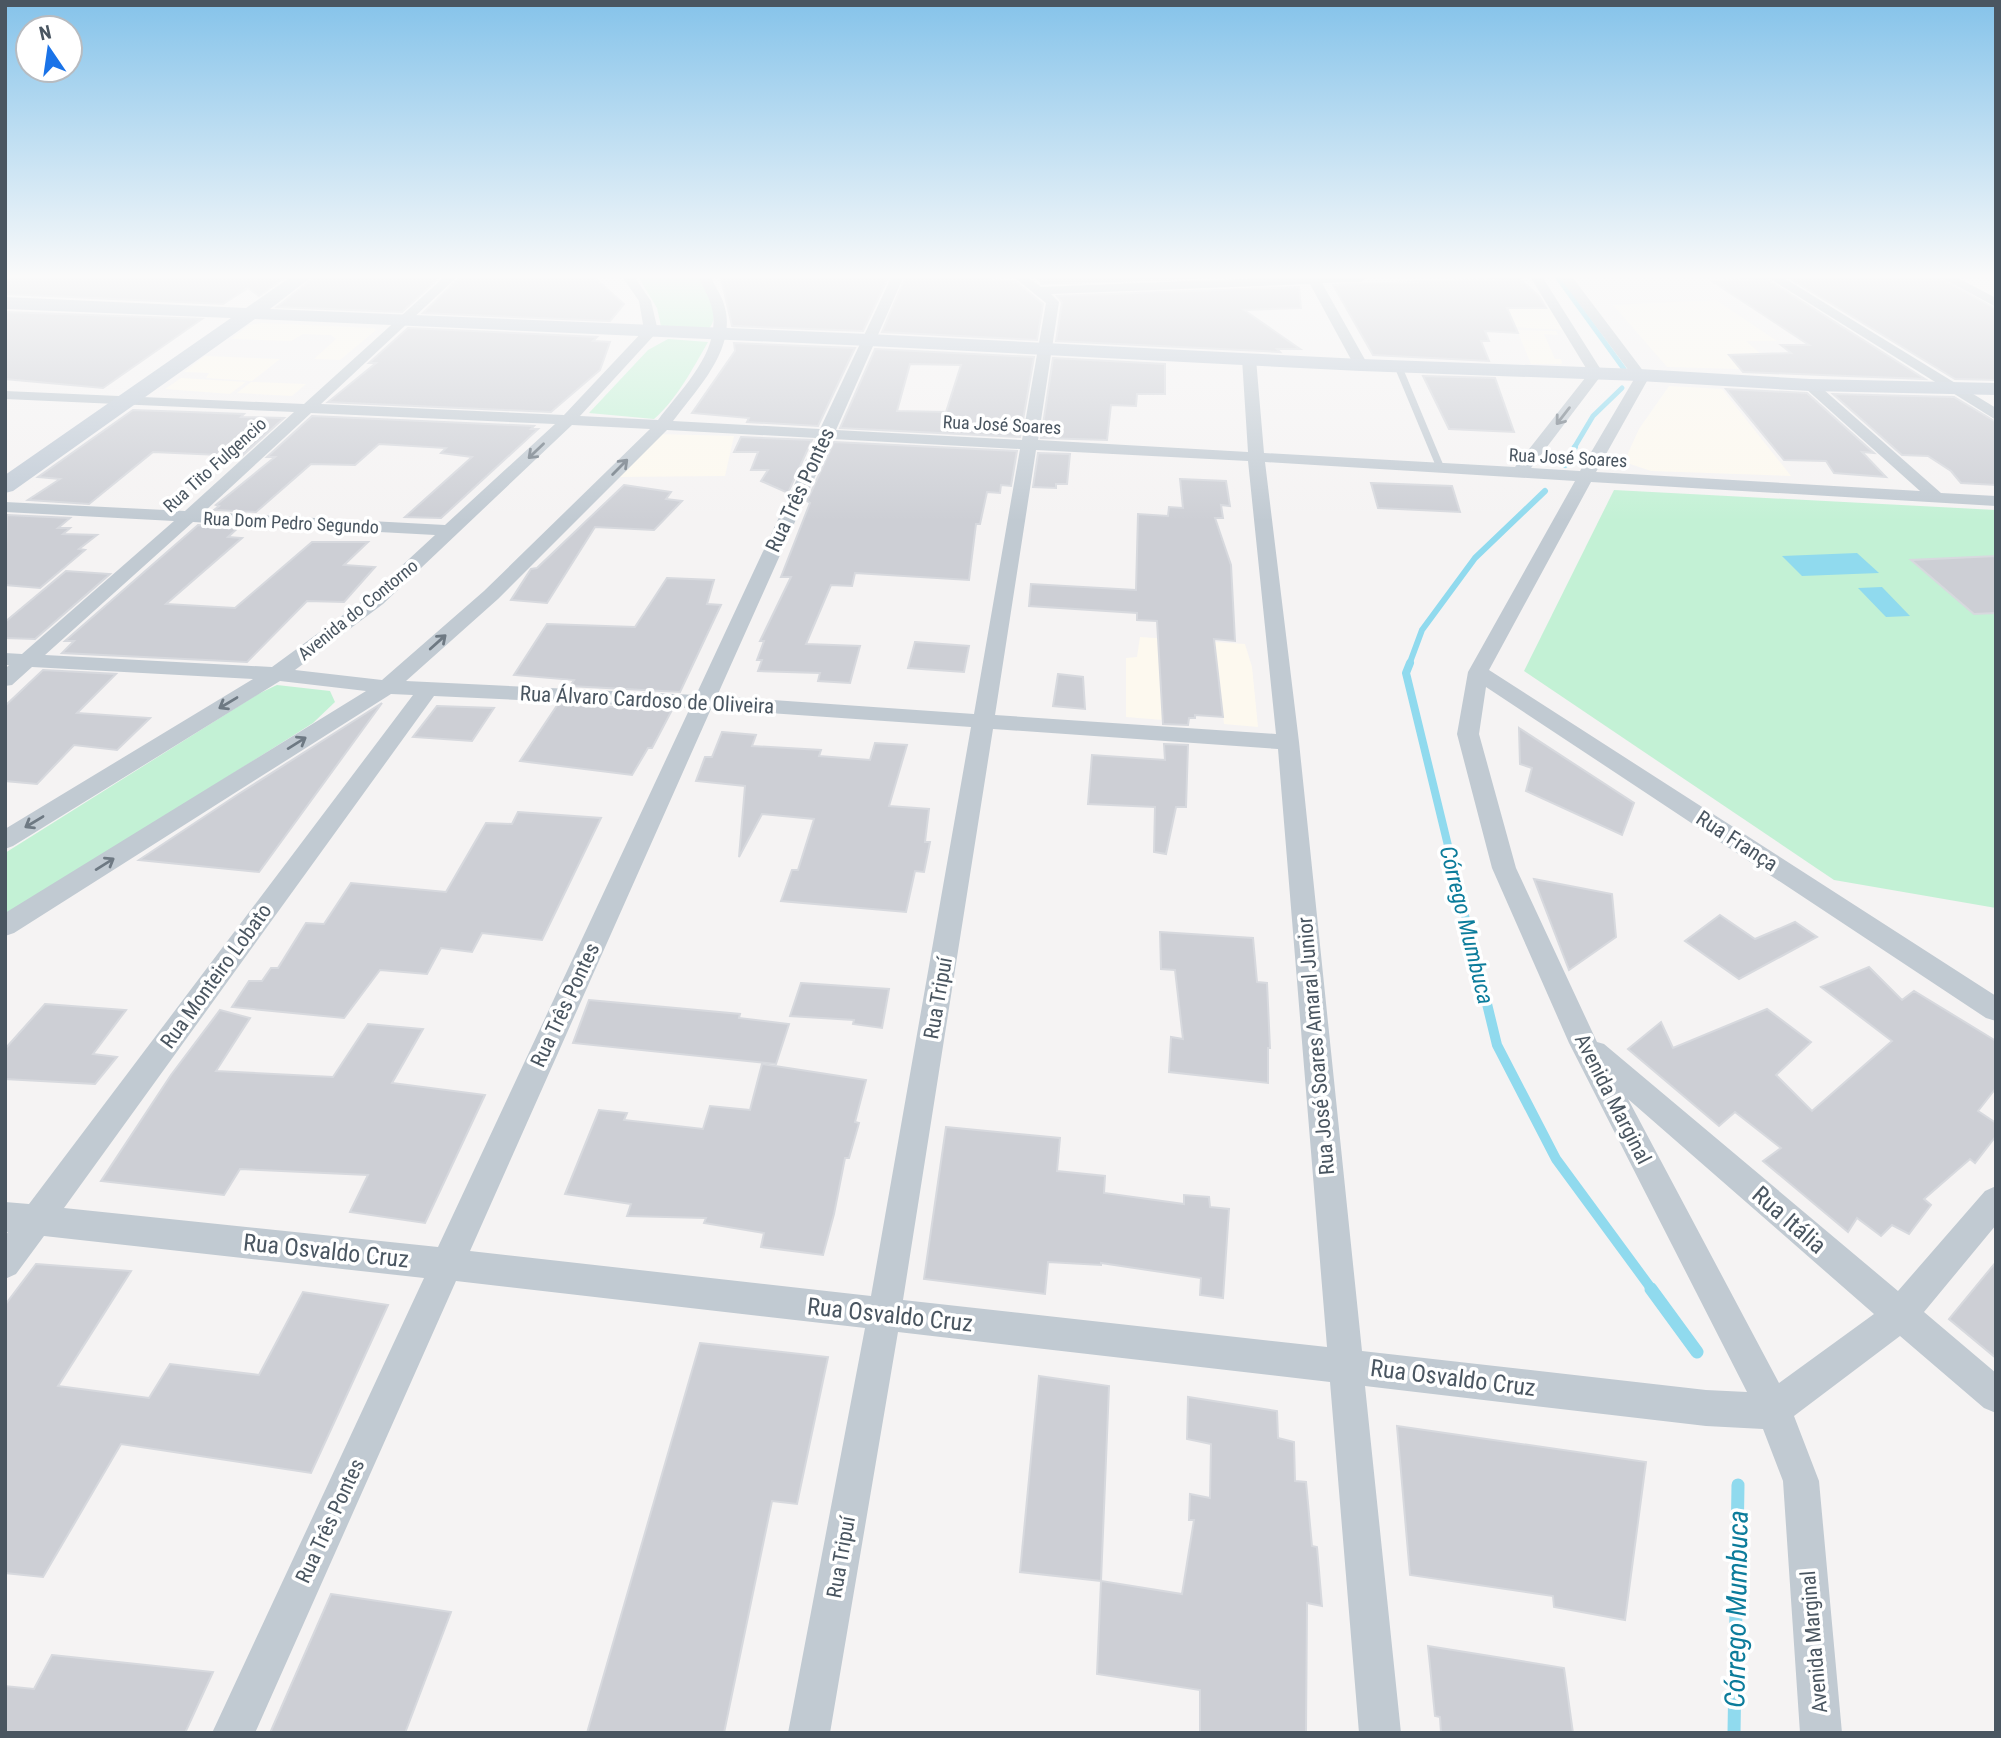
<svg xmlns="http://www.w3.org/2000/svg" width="2001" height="1738" viewBox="0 0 2001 1738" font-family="'Roboto Condensed',sans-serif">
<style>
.commercial{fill:#fdf9ef}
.green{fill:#c3f1d5}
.water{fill:#90daee}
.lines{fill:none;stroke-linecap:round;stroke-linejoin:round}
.stream-far4{stroke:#90daee;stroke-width:5}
.stream-far3{stroke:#90daee;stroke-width:6}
.stream-far2{stroke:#90daee;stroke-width:8}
.stream-far1{stroke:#90daee;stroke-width:10}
.stream{stroke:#90daee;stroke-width:13}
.building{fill:#cdcfd5;stroke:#d7d9de;stroke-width:2;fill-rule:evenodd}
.lane{fill:#c1cad2;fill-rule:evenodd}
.street{fill:#c1cad2;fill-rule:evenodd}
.secondary{fill:#c1cbd6;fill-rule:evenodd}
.oneway{stroke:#6e7983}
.labels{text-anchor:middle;stroke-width:7;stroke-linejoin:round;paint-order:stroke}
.far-street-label{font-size:18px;fill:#4a5661;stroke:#fff}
.street-label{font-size:21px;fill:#4a5661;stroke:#fff}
.water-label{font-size:23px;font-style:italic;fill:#0c7c9b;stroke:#fff}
.near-street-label{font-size:24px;fill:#4a5661;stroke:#fff}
.near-water-label{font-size:28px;font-style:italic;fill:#0c7c9b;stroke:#fff}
</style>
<rect width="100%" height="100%" fill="#f5f3f3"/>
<g class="commercial">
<polygon points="1716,300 1777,341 1746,341 1761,354 1730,355 1741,369 1667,367 1613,305"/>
<polygon points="1452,308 1549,308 1566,330 1455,324"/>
<polygon points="262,323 374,328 376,330 340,360 314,359 336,339 331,335 303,334 291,341 231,339 249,325"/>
<polygon points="1517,330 1556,331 1558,335 1544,334 1555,359 1561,359 1562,364 1531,364"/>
<polygon points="205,356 280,359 252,381 206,378 209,373 184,372"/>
<polygon points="181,378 246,382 230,394 165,389"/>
<polygon points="251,382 306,384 292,396 237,393"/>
<polygon points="1669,386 1722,389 1791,476 1651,471 1624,462 1639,429"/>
<polygon points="656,434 734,436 725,476 615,477"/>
<polygon points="1140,637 1245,644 1252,667 1258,727 1224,724 1217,664 1160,658 1163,720 1126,717 1126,658 1137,657"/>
</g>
<g class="green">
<path d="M639,278H701C708,291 721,319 708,329L661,326L657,308Z"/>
<path d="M668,339L708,342C693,368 677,399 654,419L589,413L648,350Z"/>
<polygon points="1614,490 1996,510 1996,908 1834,880 1524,671"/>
<polygon points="277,685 330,691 335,702 313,723 5,917 5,853 258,694"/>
</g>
<g class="water">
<polygon points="1857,553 1879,573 1802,576 1782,556"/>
<polygon points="1882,587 1910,616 1886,617 1858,588"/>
</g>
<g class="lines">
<g class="stream-far4">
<polyline points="1558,278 1624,369"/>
<polyline points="1574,448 1593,416 1622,388"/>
</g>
<g class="stream-far3">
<polyline points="1565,465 1575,447"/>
<polyline points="1409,665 1422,630 1475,558 1545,491"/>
</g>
<polyline class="stream-far2" points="1410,663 1406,673 1471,940"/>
<polyline class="stream-far1" points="1471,938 1497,1045 1556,1159 1653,1291"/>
<g class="stream">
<polyline points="1651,1289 1697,1352"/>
<polyline points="1734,1733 1738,1485"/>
</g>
</g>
<g class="building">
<polygon points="5,278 284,278 259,296 248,288 223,304 5,294"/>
<polygon points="313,278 439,278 402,312 277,307"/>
<polygon points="459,278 595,278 624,304 610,321 423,313"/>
<polygon points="721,278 888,278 863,331 732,326"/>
<polygon points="905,278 981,278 1016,282 1043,304 1037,340 882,332"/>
<polygon points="1037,278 1198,278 1042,284"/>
<polygon points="1519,278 1539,296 1546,308 1507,308 1518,333 1485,331 1489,341 1481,341 1489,361 1373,355 1333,285"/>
<polygon points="1766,278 1768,280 1925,379 1743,372 1729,355 1791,353 1781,345 1809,345 1712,281"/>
<polygon points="1789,278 1940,278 1996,309 1996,380 1955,379"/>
<polygon points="1299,287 1301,308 1244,310 1300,349 1277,349 1280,352 1056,341 1062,302 1057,296"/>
<polygon points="5,312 202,319 103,388 5,379"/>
<polygon points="408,328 597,337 593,341 610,342 600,370 551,412 328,402 376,363 369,363"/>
<polygon points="734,343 855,348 818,426 747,422 749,418 692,413 735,351"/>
<path d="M875,349L1034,357L1020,437L840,428ZM910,364L961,365L946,412L897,411Z"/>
<polygon points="1053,358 1165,364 1165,394 1137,394 1136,406 1111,405 1107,440 1041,438"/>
<polygon points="1423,376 1495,378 1514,432 1449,429"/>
<polygon points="1726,389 1807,393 1874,453 1862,452 1886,477 1834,473 1826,461 1784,460"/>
<polygon points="1833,394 1954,397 1996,422 1996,485 1961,483 1951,471 1928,456 1902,455"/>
<polygon points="133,410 244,414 241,417 284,418 242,456 153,452 89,504 28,500 60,479 38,477"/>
<polygon points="312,416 534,426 531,429 538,429 441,518 405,517 472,457 441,453 446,448 379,444 355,465 311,464 256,512 214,510 219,506 216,505 275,457 267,457"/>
<polygon points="741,437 812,440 788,493 761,481 768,470 751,470 758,452 734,452"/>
<polygon points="834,442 1017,451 1011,486 1001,485 1000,493 987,492 980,524 976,524 969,580 855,573 852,586 831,585 806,644 860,646 850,683 818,681 820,673 758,671 762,660 757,660 764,641 760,641 791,577 781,577 810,503 807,501"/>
<polygon points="1038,453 1070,454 1067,484 1056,484 1056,488 1033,487"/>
<polygon points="1180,479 1226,481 1230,506 1221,505 1223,518 1215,518 1231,565 1235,641 1214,639 1223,717 1195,715 1195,718 1189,718 1188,725 1163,724 1157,621 1137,620 1137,613 1029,606 1031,584 1136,590 1138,514 1168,516 1169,507 1183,508"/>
<polygon points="1371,483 1452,486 1460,512 1378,508"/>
<polygon points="624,485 671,492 666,499 682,501 654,530 595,527 547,603 511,600 531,569 537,568"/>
<polygon points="7,515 70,518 58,528 70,528 63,534 97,535 79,549 85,550 40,588 5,585"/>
<polygon points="198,525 239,527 228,537 242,538 166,604 235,608 312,542 368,542 344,565 375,567 344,602 307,601 247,662 62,653 74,641 65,641"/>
<polygon points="1996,556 1996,613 1974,614 1911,560"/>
<polygon points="66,571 110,574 35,639 5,638 5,622"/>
<polygon points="667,578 714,580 707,604 721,605 680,692 570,686 574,680 514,675 547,624 635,627"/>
<polygon points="915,642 969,646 964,672 908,668"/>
<polygon points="43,670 116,674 77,713 150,718 117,750 74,745 37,784 5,781 5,706"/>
<polygon points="1058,674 1083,677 1085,709 1053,706"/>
<polygon points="382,703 259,872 139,860 237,795"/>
<polygon points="558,704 672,710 652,748 648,748 632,775 520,761"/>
<polygon points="437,706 494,708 472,741 413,737"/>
<polygon points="1519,728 1634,803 1622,835 1526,791 1532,768 1520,764"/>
<polygon points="722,732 756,735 752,746 821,750 819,756 870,760 875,743 907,745 889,806 929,809 925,842 930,842 924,872 915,871 906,912 781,901 792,870 798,870 814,819 762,814 739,857 745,786 696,781 705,757 712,757"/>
<polygon points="1164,744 1188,745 1186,807 1176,807 1166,854 1154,852 1155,807 1088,804 1092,755 1165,760"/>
<polygon points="518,812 601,818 542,940 482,933 472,952 441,948 427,974 380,970 344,1018 232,1007 249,981 262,981 271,968 278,968 306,923 324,924 351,883 446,892 486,823 512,824"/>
<polygon points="1534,879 1612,894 1616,937 1569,970"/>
<polygon points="1720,915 1755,939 1795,922 1817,937 1739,979 1685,941"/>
<polygon points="1160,932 1253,938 1257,982 1267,983 1270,1048 1268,1048 1268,1083 1169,1072 1171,1037 1183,1039 1175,970 1161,969"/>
<polygon points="1869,967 1902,1000 1914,991 1996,1041 1996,1088 1978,1111 1996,1123 1996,1136 1975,1163 1970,1159 1924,1199 1931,1205 1909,1234 1892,1225 1881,1236 1857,1218 1848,1232 1763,1161 1781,1148 1735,1112 1719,1126 1628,1049 1661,1022 1673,1048 1767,1009 1811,1042 1776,1075 1812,1111 1892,1041 1821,987"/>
<polygon points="801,983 889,989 882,1028 853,1024 854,1020 790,1016"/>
<polygon points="589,1000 740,1014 739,1018 789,1024 776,1064 573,1043"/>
<polygon points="45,1004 126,1010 93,1054 117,1057 95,1084 5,1079 5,1049"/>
<polygon points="220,1010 250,1018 216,1071 333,1077 368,1024 423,1029 392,1083 485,1095 425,1223 350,1212 368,1175 240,1169 224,1195 101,1181 171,1075"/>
<polygon points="762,1064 866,1080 855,1122 859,1123 849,1158 845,1158 834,1214 823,1255 761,1247 764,1233 704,1223 706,1218 627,1216 631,1204 565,1194 599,1110 627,1113 624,1120 703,1129 710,1106 750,1110"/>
<polygon points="946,1127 1060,1138 1057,1171 1105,1176 1104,1193 1184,1204 1184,1195 1209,1197 1210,1207 1229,1209 1223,1298 1200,1295 1201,1278 1101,1263 1101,1265 1048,1262 1045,1294 924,1279"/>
<polygon points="1996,1262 1996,1358 1949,1319"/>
<polygon points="36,1264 131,1271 58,1386 149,1398 170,1364 259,1375 303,1292 388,1305 311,1473 121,1444 43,1577 5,1573 5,1305"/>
<polygon points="700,1343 828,1357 797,1504 772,1501 724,1733 587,1733"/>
<polygon points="1039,1376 1109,1386 1101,1581 1182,1594 1194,1520 1189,1520 1190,1494 1210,1498 1211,1444 1187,1439 1188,1397 1277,1411 1278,1438 1294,1442 1295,1481 1306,1482 1312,1546 1317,1547 1322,1606 1307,1603 1306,1733 1200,1733 1200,1690 1097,1674 1101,1581 1020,1572"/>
<polygon points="1397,1426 1646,1462 1625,1620 1554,1607 1553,1596 1410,1575"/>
<polygon points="331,1594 451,1612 405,1733 270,1733"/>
<polygon points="1428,1646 1564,1668 1573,1733 1441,1733 1440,1717 1435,1716"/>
<polygon points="52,1655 213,1672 185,1733 5,1733 5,1686 34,1689"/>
</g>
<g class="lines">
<polygon class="lane" points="1395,364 1402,366 1445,469 1444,471 1437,469 1394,366"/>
<g class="street">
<path d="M443,278H456L321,404L564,415L644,330L639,301L623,278H635L651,301L658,331L580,416L658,420C681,389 722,351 712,309C710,298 703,288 699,278H711C716,288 723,298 725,308C736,350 696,390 673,421L820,429L891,278H903L836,430L1022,440L1046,303L1015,278H1029L1041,287L1265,278H1367L1361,282L1322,283L1368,365L1361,369L1354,365L1310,284L1051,294L1059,302L1038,440L1248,452L1242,359L1249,355L1256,359L1264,453L1515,467L1589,373L1531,278H1543L1603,373L1531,468L1580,471L1633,381L1632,375L1560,278H1573L1644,372L1647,381L1596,472L1920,491L1805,388L1803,385L1810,381L1815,382L1941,493L1996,496V506L1591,482L1489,670L1996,996V1021L1986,1018L1486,687L1479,734L1516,868L1597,1042L1604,1044L1898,1291L1985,1191L1996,1186V1225L1924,1312L1996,1373V1413L1984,1408L1900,1336L1794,1416L1819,1481L1842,1733H1800L1783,1481L1763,1429L1706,1426L1365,1386L1401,1733H1359L1330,1382L898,1332L830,1733H788L865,1328L456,1281L255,1733H212L424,1278L44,1236L16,1274L5,1279V1236L8,1232H5V1202L29,1204L413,695L391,694L14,933L5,936V913L366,691L280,681L13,846L5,849V829L253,679L32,667L12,685L5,686V669L9,665H5V653L22,654L174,521L5,512V502L185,511L294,412L5,399V391L304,404ZM311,413L555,424L445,525L204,512ZM572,425L650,429L484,591L382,680L295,670L383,604ZM667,430L816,438L696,695L406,681L498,599ZM832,439L1020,449L974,714L717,696ZM1036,450L1248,461L1276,734L995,715ZM1265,462L1575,481L1468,672L1457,734L1492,868L1569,1043L1747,1392L1706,1390L1362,1351L1299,742ZM193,522L435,535L369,596L272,667L45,655ZM434,696L690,708L438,1247L64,1208ZM711,709L971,727L871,1296L470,1251ZM993,729L1278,749L1327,1347L903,1300ZM1628,1099L1874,1314L1779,1383Z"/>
<polygon points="1769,278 1784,278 1996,408 1996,420"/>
<polygon points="1942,278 1958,278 1996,298 1996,307"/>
</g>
<polygon class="secondary" points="289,278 310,278 270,309 869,334 1361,359 1639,369 1810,379 1996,383 1996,395 1810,391 1639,381 1361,371 869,346 255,319 13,491 5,493 5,475 231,318 5,309 5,297 246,308"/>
</g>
<defs><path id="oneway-shaft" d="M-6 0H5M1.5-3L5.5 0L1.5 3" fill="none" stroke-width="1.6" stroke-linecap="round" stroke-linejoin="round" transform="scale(1.75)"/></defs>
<g class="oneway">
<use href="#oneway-shaft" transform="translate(1563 416) rotate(128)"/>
<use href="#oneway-shaft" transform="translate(536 451) rotate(136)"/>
<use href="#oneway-shaft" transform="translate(620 467) rotate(-45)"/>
<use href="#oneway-shaft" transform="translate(438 642) rotate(-42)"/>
<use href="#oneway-shaft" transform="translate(228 703) rotate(149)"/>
<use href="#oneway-shaft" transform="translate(297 743) rotate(-32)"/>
<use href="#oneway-shaft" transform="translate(34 822) rotate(149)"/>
<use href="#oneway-shaft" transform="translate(105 864) rotate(-32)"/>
</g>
<linearGradient id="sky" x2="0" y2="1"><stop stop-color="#85c3ea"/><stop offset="0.53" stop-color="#fafafa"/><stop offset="1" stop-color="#fafafa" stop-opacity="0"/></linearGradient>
<rect width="2001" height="521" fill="url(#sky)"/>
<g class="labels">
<g class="far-street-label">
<text transform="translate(1002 425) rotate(3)" y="6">Rua José Soares</text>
<text transform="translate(1568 458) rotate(3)" y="6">Rua José Soares</text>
<text transform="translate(215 465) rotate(-42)" y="6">Rua Tito Fulgencio</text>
<text transform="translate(291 523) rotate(3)" y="6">Rua Dom Pedro Segundo</text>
<text transform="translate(358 610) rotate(-39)" y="6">Avenida do Contorno</text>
</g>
<g class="street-label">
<text transform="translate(800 490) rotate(-65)" y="7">Rua Três Pontes</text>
<text transform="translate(647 700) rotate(3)" y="7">Rua Álvaro Cardoso de Oliveira</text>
<text transform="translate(1737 841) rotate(33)" y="7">Rua França</text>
<text transform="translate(216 976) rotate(-54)" y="7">Rua Monteiro Lobato</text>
<text transform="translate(938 998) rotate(-80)" y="7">Rua Tripuí</text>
<text transform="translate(565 1005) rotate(-65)" y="7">Rua Três Pontes</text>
<text transform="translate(1316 1046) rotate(-95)" y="7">Rua José Soares Amaral Junior</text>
<text transform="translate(1613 1099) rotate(63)" y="7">Avenida Marginal</text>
<text transform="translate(330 1521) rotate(-65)" y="7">Rua Três Pontes</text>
<text transform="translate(841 1557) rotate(-80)" y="7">Rua Tripuí</text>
<text transform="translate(1814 1642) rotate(-95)" y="7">Avenida Marginal</text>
</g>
<g class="water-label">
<text transform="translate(1467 925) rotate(76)" y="8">Córrego Mumbuca</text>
</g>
<g class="near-street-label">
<text transform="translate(1789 1220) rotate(41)" y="8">Rua Itália</text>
<text transform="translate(326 1251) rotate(6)" y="8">Rua Osvaldo Cruz</text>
<text transform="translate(890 1315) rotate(6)" y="8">Rua Osvaldo Cruz</text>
<text transform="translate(1453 1378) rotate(7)" y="8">Rua Osvaldo Cruz</text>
</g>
<g class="near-water-label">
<text transform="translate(1736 1609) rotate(-89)" y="10">Córrego Mumbuca</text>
</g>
</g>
<rect width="2001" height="1738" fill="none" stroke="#4a5661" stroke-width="14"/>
<g transform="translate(49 49) rotate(347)"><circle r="33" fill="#ffffff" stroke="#b7bbc0" stroke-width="2"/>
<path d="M0-5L12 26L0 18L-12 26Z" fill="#1a73e8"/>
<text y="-10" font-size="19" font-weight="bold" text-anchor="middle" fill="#4a5661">N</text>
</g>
</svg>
